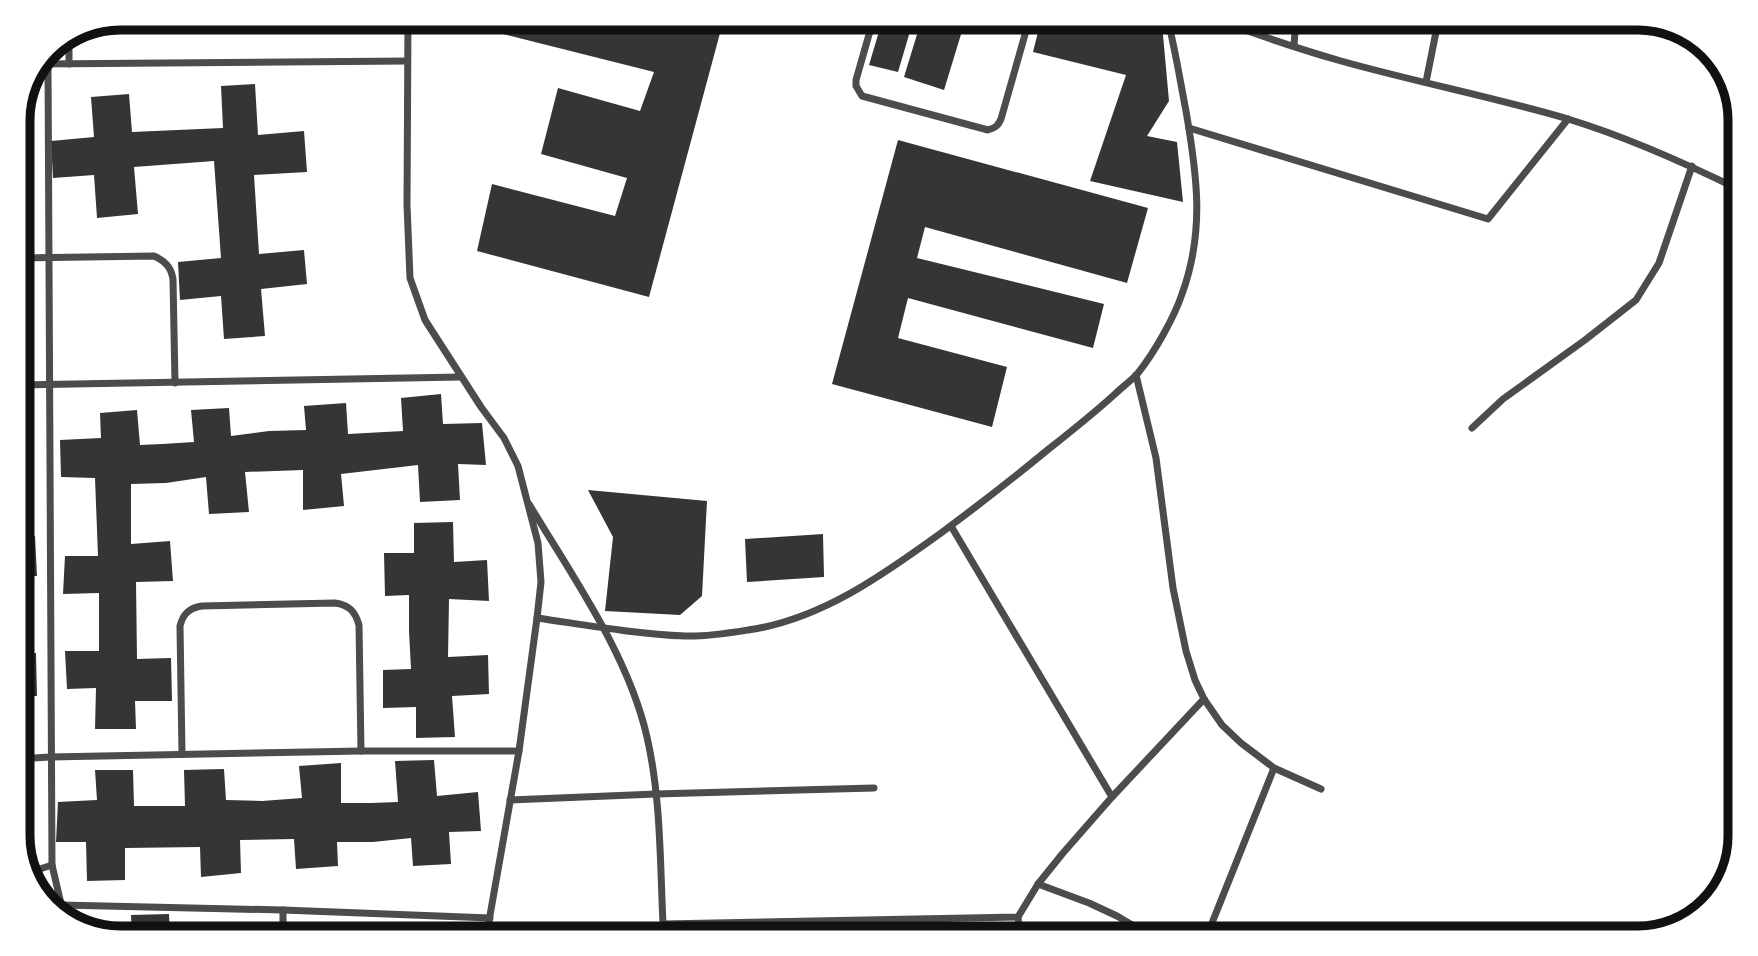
<svg xmlns="http://www.w3.org/2000/svg" width="1758" height="956" viewBox="0 0 1758 956" font-family="Helvetica,sans-serif">
<style>
.building{fill:#353535}
.lines{fill:none;stroke-linecap:round;stroke-linejoin:round}
.minor{stroke:#4c4c4c;stroke-width:7}
.rim{fill:none;stroke:#111;stroke-width:9}
</style>
<rect width="100%" height="100%" fill="#fff"/>
<g class="building">
<polygon points="148,18 189,18 189,20 149,22"/>
<polygon points="468,18 708,18 723,22 649,297 477,251 492,184 615,216 627,178 541,154 558,88 640,111 654,72 467,25"/>
<polygon points="883,18 914,18 898,72 869,65"/>
<polygon points="922,18 966,18 944,90 904,77"/>
<polygon points="1092,18 1135,18 1162,24 1169,101 1147,136 1177,142 1183,202 1090,181 1126,75 1033,52 1041,20 1088,31"/>
<polygon points="255,84 258,135 304,131 307,172 254,175 259,254 304,250 307,284 261,289 265,336 224,339 221,296 180,300 178,262 221,258 214,161 134,167 138,214 97,218 94,175 53,178 51,141 94,137 91,97 129,94 132,132 223,128 221,86"/>
<polygon points="898,140 1148,208 1127,283 925,227 917,258 1104,304 1093,348 908,298 898,338 1007,367 992,427 832,384"/>
<polygon points="441,394 443,424 482,423 486,465 458,464 460,500 420,502 418,465 341,474 344,506 303,510 303,470 245,472 249,512 209,514 206,477 166,483 131,484 131,544 170,541 173,581 136,582 137,659 171,658 172,701 135,701 136,729 95,729 96,688 67,689 65,651 99,651 99,593 63,594 65,556 98,556 95,478 61,477 60,440 101,438 100,413 137,410 140,445 162,444 194,442 191,410 229,408 231,436 269,431 306,430 304,406 346,403 348,434 403,431 401,398"/>
<polygon points="18,439 27,439 30,478 18,478"/>
<polygon points="588,490 707,501 702,596 680,615 605,611 613,537"/>
<polygon points="453,522 454,562 487,560 489,601 449,599 448,657 488,655 489,694 452,696 455,737 416,738 416,707 383,708 383,670 411,669 409,631 409,595 385,596 384,553 414,553 414,523"/>
<polygon points="823,534 824,577 747,582 745,539"/>
<polygon points="35,536 37,576 18,577 18,537"/>
<polygon points="36,653 37,696 18,696 18,654"/>
<polygon points="434,760 437,796 478,792 481,831 449,832 451,864 413,866 411,838 373,842 337,842 338,866 296,869 294,839 240,840 241,873 201,877 200,847 125,848 125,880 87,881 86,842 56,842 58,802 97,800 95,770 133,770 134,806 185,806 184,770 224,769 226,800 262,801 302,798 299,766 341,763 341,803 371,803 398,802 395,761"/>
<polygon points="169,914 170,938 132,938 131,915"/>
<polygon points="386,934 386,938 347,938 347,935"/>
</g>
<g class="lines">
<g class="minor">
<polyline points="408,17 407,205 410,278 425,320 481,407 504,438 518,466 538,543 541,582 537,618 519,751 486,938"/>
<path d="M874,17L856,80V86L862,96L988,130C995,128 998,126 1001,119L1030,17"/>
<path d="M1209,17C1252,33 1296,48 1341,61C1416,82 1493,97 1568,119C1627,137 1685,163 1740,190"/>
<polyline points="1294,46 1296,17"/>
<polyline points="40,64 407,61"/>
<polyline points="48,64 52,865 65,921"/>
<polyline points="69,64 69,38"/>
<polyline points="1426,82 1439,17"/>
<polyline points="1189,128 1488,219 1568,119"/>
<path d="M18,258L154,256C165,261 171,267 173,279L175,383"/>
<polyline points="1136,375 1156,458 1173,588 1186,651 1195,680 1204,699 1222,725 1241,743 1274,768 1321,789"/>
<polyline points="18,385 461,377"/>
<polyline points="1472,428 1503,399 1585,340 1636,300 1659,263 1692,166"/>
<path d="M529,504C572,576 628,654 647,737C661,798 660,862 663,924L1018,917L1038,884L1063,853L1112,797L1204,699"/>
<polyline points="951,526 1112,797"/>
<path d="M537,618C586,625 636,634 685,636C704,637 729,633 748,630C820,620 883,575 941,533C976,507 1011,480 1045,452C1069,433 1092,415 1115,394C1122,387 1131,381 1138,373C1154,353 1174,318 1182,294C1205,231 1197,175 1186,111C1180,80 1175,48 1167,17"/>
<path d="M182,754L180,626C183,614 189,608 202,606L335,603C349,605 355,611 359,625L361,751"/>
<polyline points="18,759 50,757 361,751 519,751"/>
<polyline points="510,800 656,794 874,788"/>
<polyline points="28,873 52,865"/>
<polyline points="1038,884 1089,903 1117,916 1154,938"/>
<polyline points="61,905 283,910 490,918"/>
<polyline points="283,910 283,938"/>
<polyline points="1018,917 1020,938"/>
<polyline points="1206,938 1274,768"/>
</g>
</g>
<path d="M0 0H1758V956H0ZM120 30H1638A90 90 0 0 1 1728 120V836A90 90 0 0 1 1638 926H120A90 90 0 0 1 30 836V120A90 90 0 0 1 120 30Z" fill="#fff" fill-rule="evenodd"/>
<path class="rim" d="M120 30H1638A90 90 0 0 1 1728 120V836A90 90 0 0 1 1638 926H120A90 90 0 0 1 30 836V120A90 90 0 0 1 120 30Z"/>
</svg>
